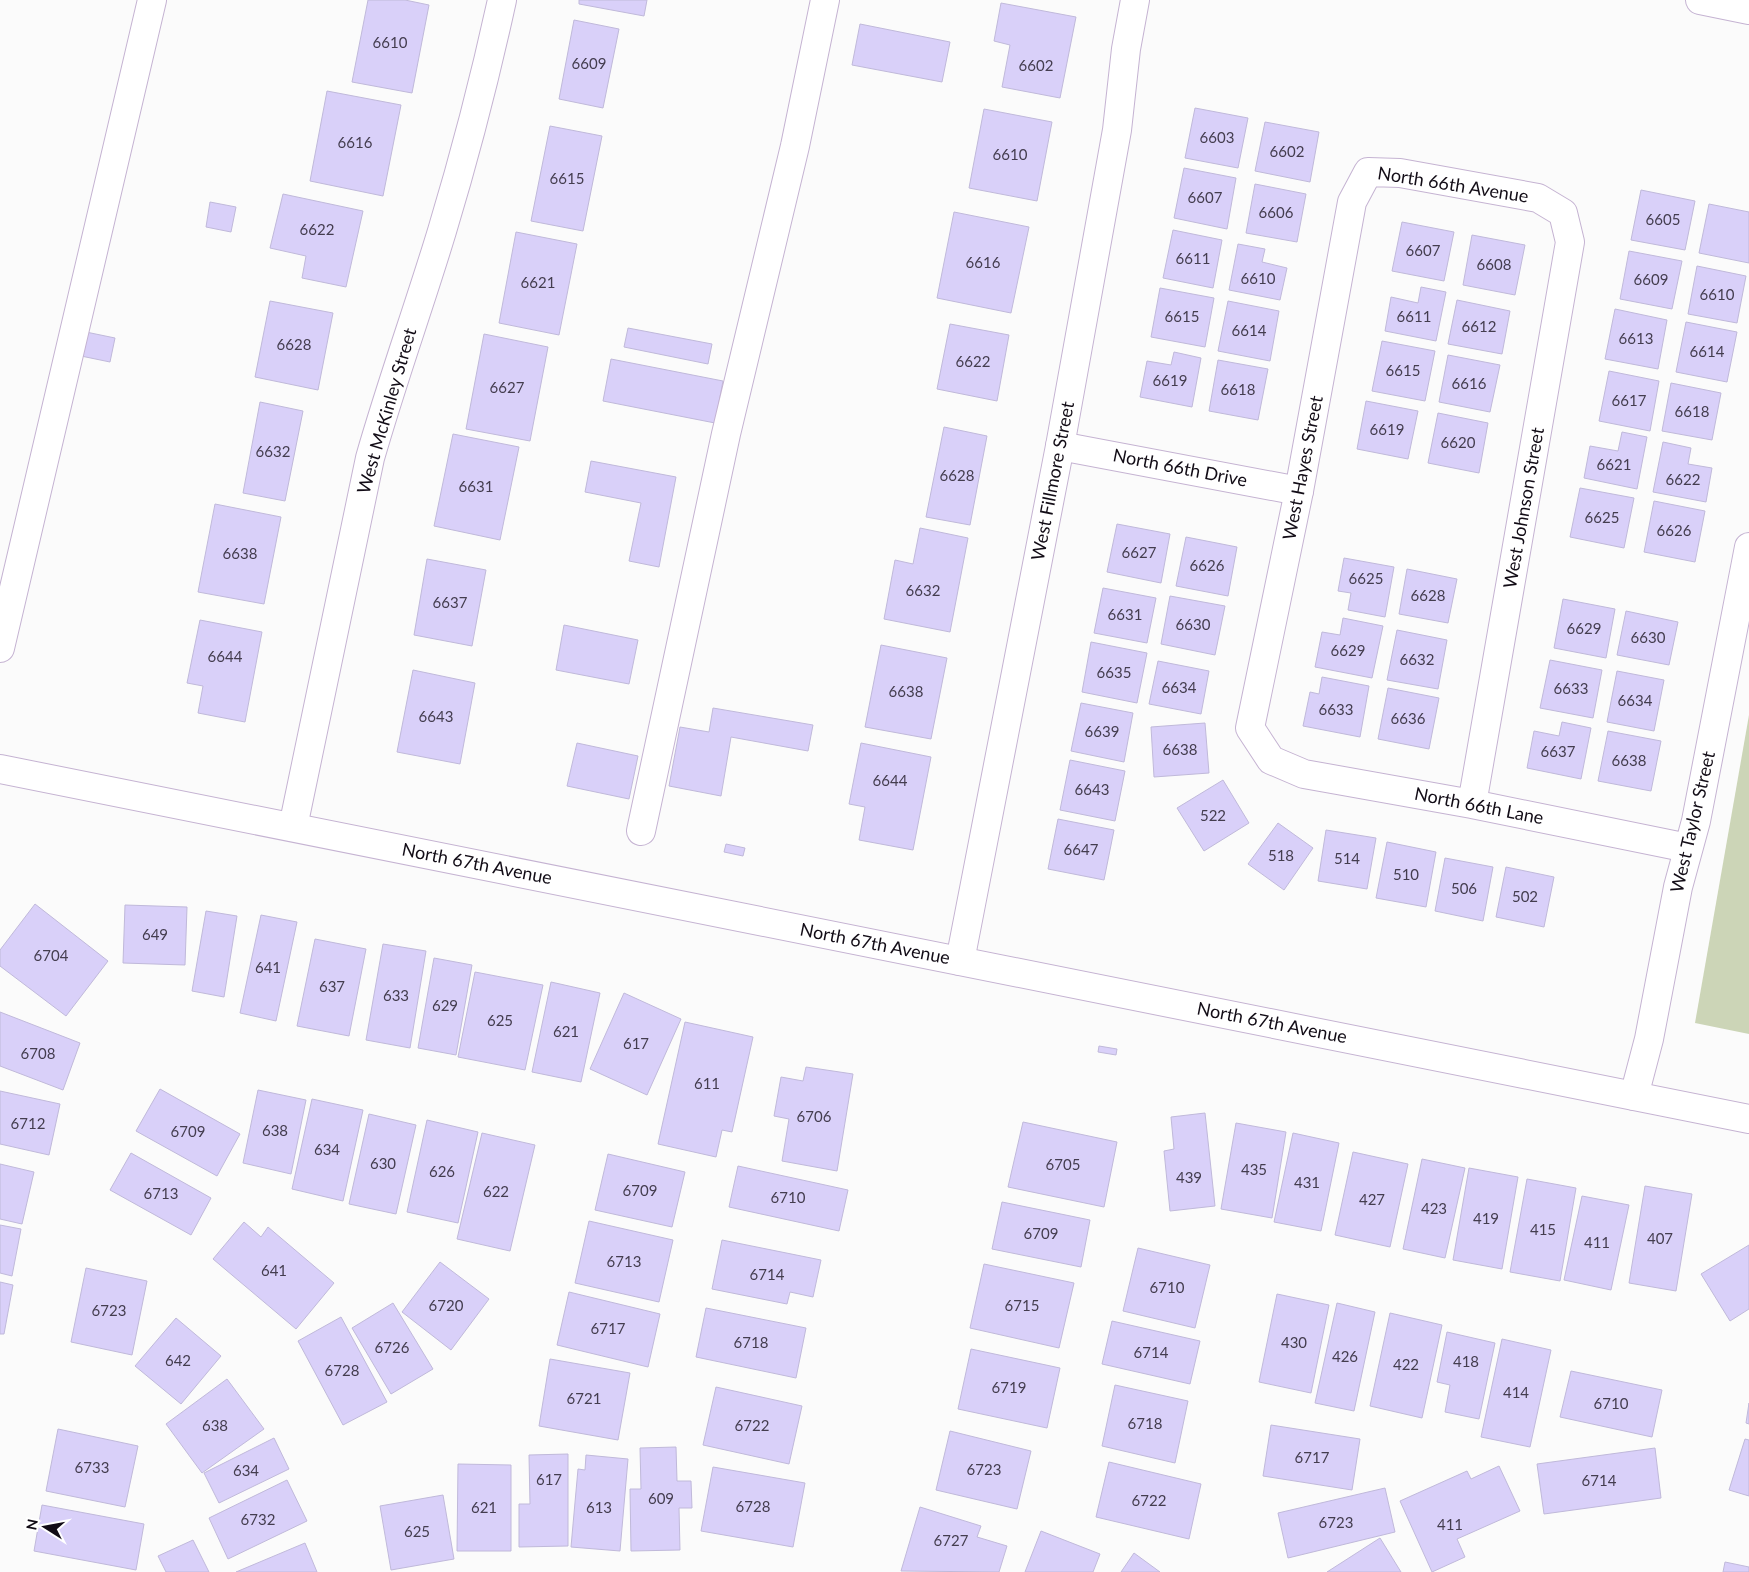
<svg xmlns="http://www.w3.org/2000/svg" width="1749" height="1572" viewBox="0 0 1749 1572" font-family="Lato,sans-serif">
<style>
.green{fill:#ccd5b7}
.building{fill:#d9d0f9;stroke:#c0b9da}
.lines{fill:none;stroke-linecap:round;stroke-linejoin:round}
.minor-casing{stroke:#c5b3d2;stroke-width:30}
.major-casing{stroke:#c5b3d2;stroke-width:30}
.minor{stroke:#fff;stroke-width:28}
.major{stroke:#fff;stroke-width:28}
.labels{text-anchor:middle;stroke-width:4.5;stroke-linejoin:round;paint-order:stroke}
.number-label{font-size:15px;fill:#443d4f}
.street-label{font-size:18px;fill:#120c16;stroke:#fff}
</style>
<rect width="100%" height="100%" fill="#fbfbfb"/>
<polygon class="green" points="1749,715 1749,1034 1695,1023"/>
<g class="building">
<polygon points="368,0 405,0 429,5 412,93 352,82"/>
<polygon points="579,0 647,0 644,16 579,4"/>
<polygon points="1001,3 1076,17 1060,98 1002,87 1010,45 994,41"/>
<polygon points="574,20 619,29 603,108 559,99"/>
<polygon points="860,24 950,42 942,82 852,65"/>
<polygon points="327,91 401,105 383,196 310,181"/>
<polygon points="1195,108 1248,118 1238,168 1185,158"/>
<polygon points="984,109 1052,122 1037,201 969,188"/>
<polygon points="1265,122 1319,132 1310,182 1255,171"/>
<polygon points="550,126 602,136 583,231 531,221"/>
<polygon points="1184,168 1236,178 1227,229 1174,218"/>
<polygon points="1255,184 1306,194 1297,242 1246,233"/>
<polygon points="1641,190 1695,201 1685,250 1631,240"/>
<polygon points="283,194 363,211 346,287 302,278 306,256 270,248"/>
<polygon points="210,202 236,207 231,232 206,227"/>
<polygon points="1709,204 1749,212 1749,263 1699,253"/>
<polygon points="954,212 1029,227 1011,313 937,298"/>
<polygon points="1402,222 1454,232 1444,281 1392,271"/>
<polygon points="1173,230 1222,240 1213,288 1163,278"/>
<polygon points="516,232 577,244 559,335 499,323"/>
<polygon points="1472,235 1525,245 1515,295 1463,285"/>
<polygon points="1238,244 1265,249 1262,262 1287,268 1280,300 1229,290"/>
<polygon points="1629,251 1682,261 1672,309 1620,299"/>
<polygon points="1697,266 1746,276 1737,323 1688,314"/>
<polygon points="1421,287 1446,292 1436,341 1385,331 1391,297 1418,303"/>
<polygon points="1160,288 1214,298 1205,347 1151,337"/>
<polygon points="1457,300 1510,311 1502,354 1448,344"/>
<polygon points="270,301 333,313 318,390 255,377"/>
<polygon points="1228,301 1279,311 1270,361 1218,351"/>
<polygon points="1615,309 1667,320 1658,369 1605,359"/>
<polygon points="1686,322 1737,332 1727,382 1676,372"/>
<polygon points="950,324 1009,335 997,401 937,389"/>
<polygon points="628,328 712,344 708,364 624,347"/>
<polygon points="86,332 115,338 110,362 81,356"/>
<polygon points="484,334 548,347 530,441 466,429"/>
<polygon points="1382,341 1435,351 1425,401 1372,391"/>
<polygon points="1174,352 1201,358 1192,407 1140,397 1147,361 1171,365"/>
<polygon points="1448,355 1500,365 1490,412 1439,402"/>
<polygon points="611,359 723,381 715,423 603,401"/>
<polygon points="1218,360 1268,369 1258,420 1209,411"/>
<polygon points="1609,371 1659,381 1650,431 1599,421"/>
<polygon points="1671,383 1721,393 1712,440 1662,431"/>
<polygon points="1366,401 1418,411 1408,459 1357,449"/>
<polygon points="260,402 303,411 285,501 243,493"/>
<polygon points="1438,413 1488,423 1479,473 1428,463"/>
<polygon points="944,427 987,436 970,525 926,517"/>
<polygon points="1622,432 1647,437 1637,489 1584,478 1590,446 1618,451"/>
<polygon points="453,434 519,447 500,540 434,526"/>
<polygon points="1663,442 1691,448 1688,464 1712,468 1706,502 1653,492"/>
<polygon points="591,461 676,477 659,567 629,561 641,503 585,492"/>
<polygon points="1580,488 1634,498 1624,548 1570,537"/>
<polygon points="1654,501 1705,511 1695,562 1644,552"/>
<polygon points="215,504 281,517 264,604 198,592"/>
<polygon points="1117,524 1170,534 1161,583 1107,572"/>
<polygon points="920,528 968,538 950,632 884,619 895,560 913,564"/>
<polygon points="1186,537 1237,547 1228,596 1176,586"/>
<polygon points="1344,558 1394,567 1385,617 1348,610 1351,593 1338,591"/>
<polygon points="427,559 486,570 472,646 414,635"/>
<polygon points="1407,569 1457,579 1448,623 1399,614"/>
<polygon points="1103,588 1156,598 1147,643 1094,633"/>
<polygon points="1170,596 1225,606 1215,655 1161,644"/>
<polygon points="1563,599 1615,609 1606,658 1554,648"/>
<polygon points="1626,611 1678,622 1669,665 1617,655"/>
<polygon points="1343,618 1383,626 1372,678 1315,667 1322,632 1340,635"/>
<polygon points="200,620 262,632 245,722 198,713 203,686 187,683"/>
<polygon points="564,625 638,640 629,684 556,670"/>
<polygon points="1397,630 1447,640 1438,689 1387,680"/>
<polygon points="1091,642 1147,653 1137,703 1082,692"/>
<polygon points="881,645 947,658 931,739 865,727"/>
<polygon points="1550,660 1602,670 1593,718 1540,708"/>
<polygon points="1158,661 1209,671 1201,714 1149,704"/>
<polygon points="413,670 475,683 460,764 397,752"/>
<polygon points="1617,671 1664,680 1654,731 1607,722"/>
<polygon points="1322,677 1369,686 1360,737 1303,726 1310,692 1319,694"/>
<polygon points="1388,688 1439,698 1429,749 1378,739"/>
<polygon points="1081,703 1133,713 1124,762 1071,751"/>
<polygon points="713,708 813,725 808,751 731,737 721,796 669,786 680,727 709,732"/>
<polygon points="1562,722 1591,728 1581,779 1527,768 1534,731 1559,736"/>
<polygon points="1205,723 1209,773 1154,777 1151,727"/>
<polygon points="1608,731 1661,741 1651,791 1598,781"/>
<polygon points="577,743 638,756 629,799 567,786"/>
<polygon points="861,743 931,757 913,850 859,840 865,807 849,804"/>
<polygon points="1070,760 1125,771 1115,821 1060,810"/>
<polygon points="1223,780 1249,823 1204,851 1177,808"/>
<polygon points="1058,819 1114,830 1104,880 1048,869"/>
<polygon points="1278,823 1313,848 1284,890 1248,864"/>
<polygon points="1326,830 1376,838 1367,889 1318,881"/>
<polygon points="1387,842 1436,852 1426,907 1376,898"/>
<polygon points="726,844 745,848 743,856 724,852"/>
<polygon points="1445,858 1493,867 1483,921 1435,911"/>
<polygon points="1506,867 1554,877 1544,927 1496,917"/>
<polygon points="35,904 108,961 66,1016 0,966 0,950"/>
<polygon points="125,905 187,907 185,965 123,963"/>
<polygon points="206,911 237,916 224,997 192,991"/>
<polygon points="261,915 297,922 276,1021 240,1013"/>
<polygon points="315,939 366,949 349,1036 297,1026"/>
<polygon points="383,944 426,951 410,1048 366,1040"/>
<polygon points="434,958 472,965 456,1055 418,1048"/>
<polygon points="475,972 543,985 525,1070 458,1057"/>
<polygon points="551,982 600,993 581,1082 532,1072"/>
<polygon points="624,993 681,1019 647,1095 590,1069"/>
<polygon points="0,1012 80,1043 63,1090 0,1066"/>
<polygon points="685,1022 753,1037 732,1132 722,1130 716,1157 658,1144"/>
<polygon points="1099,1046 1117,1049 1116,1055 1098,1052"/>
<polygon points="806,1067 853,1074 837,1171 782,1161 789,1119 774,1116 781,1077 803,1081"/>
<polygon points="160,1089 240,1134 217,1176 136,1131"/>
<polygon points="258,1090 306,1100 291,1174 243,1163"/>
<polygon points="0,1091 60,1104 49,1155 0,1144"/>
<polygon points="312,1099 363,1110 343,1201 292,1189"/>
<polygon points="1205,1113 1215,1206 1170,1211 1164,1151 1174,1149 1171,1117"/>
<polygon points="369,1114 416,1125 396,1214 349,1204"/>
<polygon points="427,1120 478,1132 458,1223 407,1212"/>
<polygon points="1023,1122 1117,1142 1104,1207 1008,1187"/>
<polygon points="1236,1123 1286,1132 1272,1218 1221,1209"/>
<polygon points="482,1133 535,1145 510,1251 457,1239"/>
<polygon points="1293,1133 1339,1143 1321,1231 1274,1222"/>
<polygon points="1353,1152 1408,1164 1390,1247 1335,1235"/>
<polygon points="131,1153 211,1198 191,1235 110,1190"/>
<polygon points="608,1154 685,1172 672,1227 595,1210"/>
<polygon points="1422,1159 1465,1168 1445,1258 1403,1249"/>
<polygon points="0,1164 34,1172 22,1224 0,1219"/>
<polygon points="738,1166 848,1190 839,1231 729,1207"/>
<polygon points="1469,1168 1518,1177 1502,1269 1453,1260"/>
<polygon points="1527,1179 1576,1188 1560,1281 1510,1272"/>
<polygon points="1645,1186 1692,1194 1676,1291 1629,1283"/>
<polygon points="1582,1196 1629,1205 1611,1290 1564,1280"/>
<polygon points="1002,1202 1090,1220 1081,1267 992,1249"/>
<polygon points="589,1221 673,1240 659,1302 575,1283"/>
<polygon points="244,1222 261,1237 268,1227 334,1283 296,1329 213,1259"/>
<polygon points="0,1225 21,1229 12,1276 0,1273"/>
<polygon points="722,1240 821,1260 813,1297 790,1292 787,1304 712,1289"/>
<polygon points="1749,1245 1749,1309 1730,1321 1701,1274"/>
<polygon points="1138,1248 1210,1265 1195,1328 1123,1311"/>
<polygon points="440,1262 489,1299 451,1350 402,1312"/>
<polygon points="984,1264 1074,1283 1059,1348 970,1328"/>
<polygon points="86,1268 147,1281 132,1355 71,1342"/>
<polygon points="0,1282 13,1285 4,1334 0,1334"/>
<polygon points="569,1292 660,1314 648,1367 557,1345"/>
<polygon points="1277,1294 1329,1305 1311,1393 1259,1382"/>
<polygon points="393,1303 433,1369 391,1394 352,1328"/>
<polygon points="1337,1303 1375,1312 1354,1411 1315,1403"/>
<polygon points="706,1308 806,1328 796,1378 696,1357"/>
<polygon points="1390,1313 1442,1325 1422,1418 1370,1406"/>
<polygon points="341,1317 387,1402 343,1425 298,1341"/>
<polygon points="176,1318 221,1356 181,1404 135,1366"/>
<polygon points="1112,1321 1200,1341 1190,1384 1102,1364"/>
<polygon points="1447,1332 1495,1343 1479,1419 1445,1412 1450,1385 1437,1382"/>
<polygon points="1502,1339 1551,1350 1530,1447 1481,1437"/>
<polygon points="971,1349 1060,1368 1047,1428 958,1409"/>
<polygon points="550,1359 630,1373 618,1440 539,1426"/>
<polygon points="1571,1371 1662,1390 1652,1437 1560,1417"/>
<polygon points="227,1379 264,1429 202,1473 166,1424"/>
<polygon points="1115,1385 1188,1401 1175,1463 1102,1446"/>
<polygon points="716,1387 802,1406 789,1464 703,1445"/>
<polygon points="1749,1403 1749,1424 1746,1423"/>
<polygon points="1271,1425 1360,1439 1352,1490 1263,1476"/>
<polygon points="58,1429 138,1446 125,1507 46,1491"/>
<polygon points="950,1431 1031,1451 1017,1509 936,1490"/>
<polygon points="274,1438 289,1469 219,1503 204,1473"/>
<polygon points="1745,1439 1749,1440 1749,1496 1729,1490"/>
<polygon points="676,1447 677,1481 691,1481 692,1508 679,1508 680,1550 631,1551 630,1489 641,1489 640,1448"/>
<polygon points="1655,1448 1661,1498 1544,1514 1537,1464"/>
<polygon points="568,1454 568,1546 519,1547 519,1504 530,1504 529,1455"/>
<polygon points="586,1455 628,1459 620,1551 571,1547 578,1469 585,1470"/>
<polygon points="1109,1462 1201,1484 1189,1539 1096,1517"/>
<polygon points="458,1464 511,1465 511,1551 457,1551"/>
<polygon points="1499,1466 1520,1511 1457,1539 1465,1557 1432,1572 1400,1501 1467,1471 1471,1479"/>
<polygon points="713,1467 805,1483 793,1547 701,1531"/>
<polygon points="287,1480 307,1521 228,1559 209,1518"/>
<polygon points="1385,1488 1395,1532 1288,1558 1278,1513"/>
<polygon points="443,1495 454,1559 391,1570 380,1506"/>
<polygon points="42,1505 144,1524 136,1570 34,1551"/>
<polygon points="920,1507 981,1526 977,1537 1007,1546 999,1572 901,1571"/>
<polygon points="1041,1531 1100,1554 1093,1572 1025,1572"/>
<polygon points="1380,1538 1401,1572 1327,1572"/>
<polygon points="193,1540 209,1572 166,1572 158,1556"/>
<polygon points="305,1543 317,1572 236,1572"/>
<polygon points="1134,1553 1160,1572 1121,1572"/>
<polygon points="1725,1562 1749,1567 1749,1572 1723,1572"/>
</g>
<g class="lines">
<defs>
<g id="minor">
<polyline points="1700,0 1749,10"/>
<polyline points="1060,446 1299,491"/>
<polyline points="0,648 152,0"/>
<polyline points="1472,804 1570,242 1563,213 1538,198 1400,173 1368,172 1352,202 1299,491 1250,728 1271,760 1304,774 1472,804 1688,848"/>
<path d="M293,827L370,458C392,381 419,307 442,231C465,155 485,78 502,0"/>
<polyline points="641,831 726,434 795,146 825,0"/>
<polyline points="960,961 1060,446 1117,130 1126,49 1135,0"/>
<polyline points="1634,1096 1649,1039 1678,887 1696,821 1749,547"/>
</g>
<polyline id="major" points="0,769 1749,1119"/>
</defs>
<use href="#minor" class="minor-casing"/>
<use href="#major" class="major-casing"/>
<use href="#minor" class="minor"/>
<use href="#major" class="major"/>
</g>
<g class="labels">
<g class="number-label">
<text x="390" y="48">6610</text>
<text x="589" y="69">6609</text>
<text x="1036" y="71">6602</text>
<text x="1217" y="143">6603</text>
<text x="355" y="148">6616</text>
<text x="1287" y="157">6602</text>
<text x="1010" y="160">6610</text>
<text x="567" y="184">6615</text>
<text x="1205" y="203">6607</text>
<text x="1276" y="218">6606</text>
<text x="1663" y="225">6605</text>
<text x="317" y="235">6622</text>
<text x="1423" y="256">6607</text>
<text x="1193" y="264">6611</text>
<text x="983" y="268">6616</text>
<text x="1494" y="270">6608</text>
<text x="1258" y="284">6610</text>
<text x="1651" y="285">6609</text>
<text x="538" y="288">6621</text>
<text x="1717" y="300">6610</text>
<text x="1182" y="322">6615</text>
<text x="1414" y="322">6611</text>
<text x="1479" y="332">6612</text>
<text x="1249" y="336">6614</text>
<text x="1636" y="344">6613</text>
<text x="294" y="350">6628</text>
<text x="1707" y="357">6614</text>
<text x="973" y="367">6622</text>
<text x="1403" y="376">6615</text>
<text x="1170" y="386">6619</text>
<text x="1469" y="389">6616</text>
<text x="507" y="393">6627</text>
<text x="1238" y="395">6618</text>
<text x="1629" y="406">6617</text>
<text x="1692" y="417">6618</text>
<text x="1387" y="435">6619</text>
<text x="1458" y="448">6620</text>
<text x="273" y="457">6632</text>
<text x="1614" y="470">6621</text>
<text x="957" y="481">6628</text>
<text x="1683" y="485">6622</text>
<text x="476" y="492">6631</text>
<text x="1602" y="523">6625</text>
<text x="1674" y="536">6626</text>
<text x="1139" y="558">6627</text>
<text x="240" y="559">6638</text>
<text x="1207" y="571">6626</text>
<text x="1366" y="584">6625</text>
<text x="923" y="596">6632</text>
<text x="1428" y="601">6628</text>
<text x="450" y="608">6637</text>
<text x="1125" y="620">6631</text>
<text x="1193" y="630">6630</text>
<text x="1584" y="634">6629</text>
<text x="1648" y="643">6630</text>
<text x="1348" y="656">6629</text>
<text x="225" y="662">6644</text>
<text x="1417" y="665">6632</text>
<text x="1114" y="678">6635</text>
<text x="1179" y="693">6634</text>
<text x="1571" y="694">6633</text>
<text x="906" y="697">6638</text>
<text x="1635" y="706">6634</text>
<text x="1336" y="715">6633</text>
<text x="436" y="722">6643</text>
<text x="1408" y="724">6636</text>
<text x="1102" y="737">6639</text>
<text x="1180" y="755">6638</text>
<text x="1558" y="757">6637</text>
<text x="1629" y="766">6638</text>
<text x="890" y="786">6644</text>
<text x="1092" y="795">6643</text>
<text x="1213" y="821">522</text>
<text x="1081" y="855">6647</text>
<text x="1281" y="861">518</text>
<text x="1347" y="864">514</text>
<text x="1406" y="880">510</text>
<text x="1464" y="894">506</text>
<text x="1525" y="902">502</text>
<text x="155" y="940">649</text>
<text x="51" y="961">6704</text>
<text x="268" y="973">641</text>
<text x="332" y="992">637</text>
<text x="396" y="1001">633</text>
<text x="445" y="1011">629</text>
<text x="500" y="1026">625</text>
<text x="566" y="1037">621</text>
<text x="636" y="1049">617</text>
<text x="38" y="1059">6708</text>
<text x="707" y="1089">611</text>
<text x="814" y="1122">6706</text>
<text x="28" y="1129">6712</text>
<text x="275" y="1136">638</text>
<text x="188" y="1137">6709</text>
<text x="327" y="1155">634</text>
<text x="383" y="1169">630</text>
<text x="1063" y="1170">6705</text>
<text x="1254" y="1175">435</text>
<text x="442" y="1177">626</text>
<text x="1189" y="1183">439</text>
<text x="1307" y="1188">431</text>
<text x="640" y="1196">6709</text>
<text x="496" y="1197">622</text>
<text x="161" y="1199">6713</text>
<text x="788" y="1203">6710</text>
<text x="1372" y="1205">427</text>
<text x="1434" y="1214">423</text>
<text x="1486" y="1224">419</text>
<text x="1543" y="1235">415</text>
<text x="1041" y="1239">6709</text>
<text x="1660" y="1244">407</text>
<text x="1597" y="1248">411</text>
<text x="624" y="1267">6713</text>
<text x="274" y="1276">641</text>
<text x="767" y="1280">6714</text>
<text x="1167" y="1293">6710</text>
<text x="446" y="1311">6720</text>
<text x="1022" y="1311">6715</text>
<text x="109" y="1316">6723</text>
<text x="608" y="1334">6717</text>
<text x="751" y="1348">6718</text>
<text x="1294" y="1348">430</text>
<text x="392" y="1353">6726</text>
<text x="1151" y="1358">6714</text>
<text x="1345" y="1362">426</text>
<text x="178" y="1366">642</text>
<text x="1466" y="1367">418</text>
<text x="1406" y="1370">422</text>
<text x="342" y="1376">6728</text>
<text x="1009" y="1393">6719</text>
<text x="1516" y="1398">414</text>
<text x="584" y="1404">6721</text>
<text x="1611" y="1409">6710</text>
<text x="1145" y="1429">6718</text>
<text x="215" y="1431">638</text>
<text x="752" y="1431">6722</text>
<text x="1312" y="1463">6717</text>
<text x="92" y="1473">6733</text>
<text x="984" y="1475">6723</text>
<text x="246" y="1476">634</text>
<text x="549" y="1485">617</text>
<text x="1599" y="1486">6714</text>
<text x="661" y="1504">609</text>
<text x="1149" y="1506">6722</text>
<text x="753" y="1512">6728</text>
<text x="484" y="1513">621</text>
<text x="599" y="1513">613</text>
<text x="258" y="1525">6732</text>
<text x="1336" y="1528">6723</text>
<text x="1450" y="1530">411</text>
<text x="417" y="1537">625</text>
<text x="951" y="1546">6727</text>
</g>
<g class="street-label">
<text transform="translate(1453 185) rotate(9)" y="6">North 66th Avenue</text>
<text transform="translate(387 411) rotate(-74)" y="6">West McKinley Street</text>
<text transform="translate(1180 468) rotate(11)" y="6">North 66th Drive</text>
<text transform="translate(1303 468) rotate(-79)" y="6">West Hayes Street</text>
<text transform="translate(1053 481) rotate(-79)" y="6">West Fillmore Street</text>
<text transform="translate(1524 508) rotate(-80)" y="6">West Johnson Street</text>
<text transform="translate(1479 806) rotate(11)" y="6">North 66th Lane</text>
<text transform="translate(1693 822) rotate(-77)" y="6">West Taylor Street</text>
<text transform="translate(477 864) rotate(11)" y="6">North 67th Avenue</text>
<text transform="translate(875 944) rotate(11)" y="6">North 67th Avenue</text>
<text transform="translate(1272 1023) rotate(11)" y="6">North 67th Avenue</text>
</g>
</g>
<g transform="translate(45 1527) rotate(281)" stroke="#ffffff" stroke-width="4" paint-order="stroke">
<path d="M0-4L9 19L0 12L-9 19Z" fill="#120c16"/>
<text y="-8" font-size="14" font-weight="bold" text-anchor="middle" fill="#120c16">N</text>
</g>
</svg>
